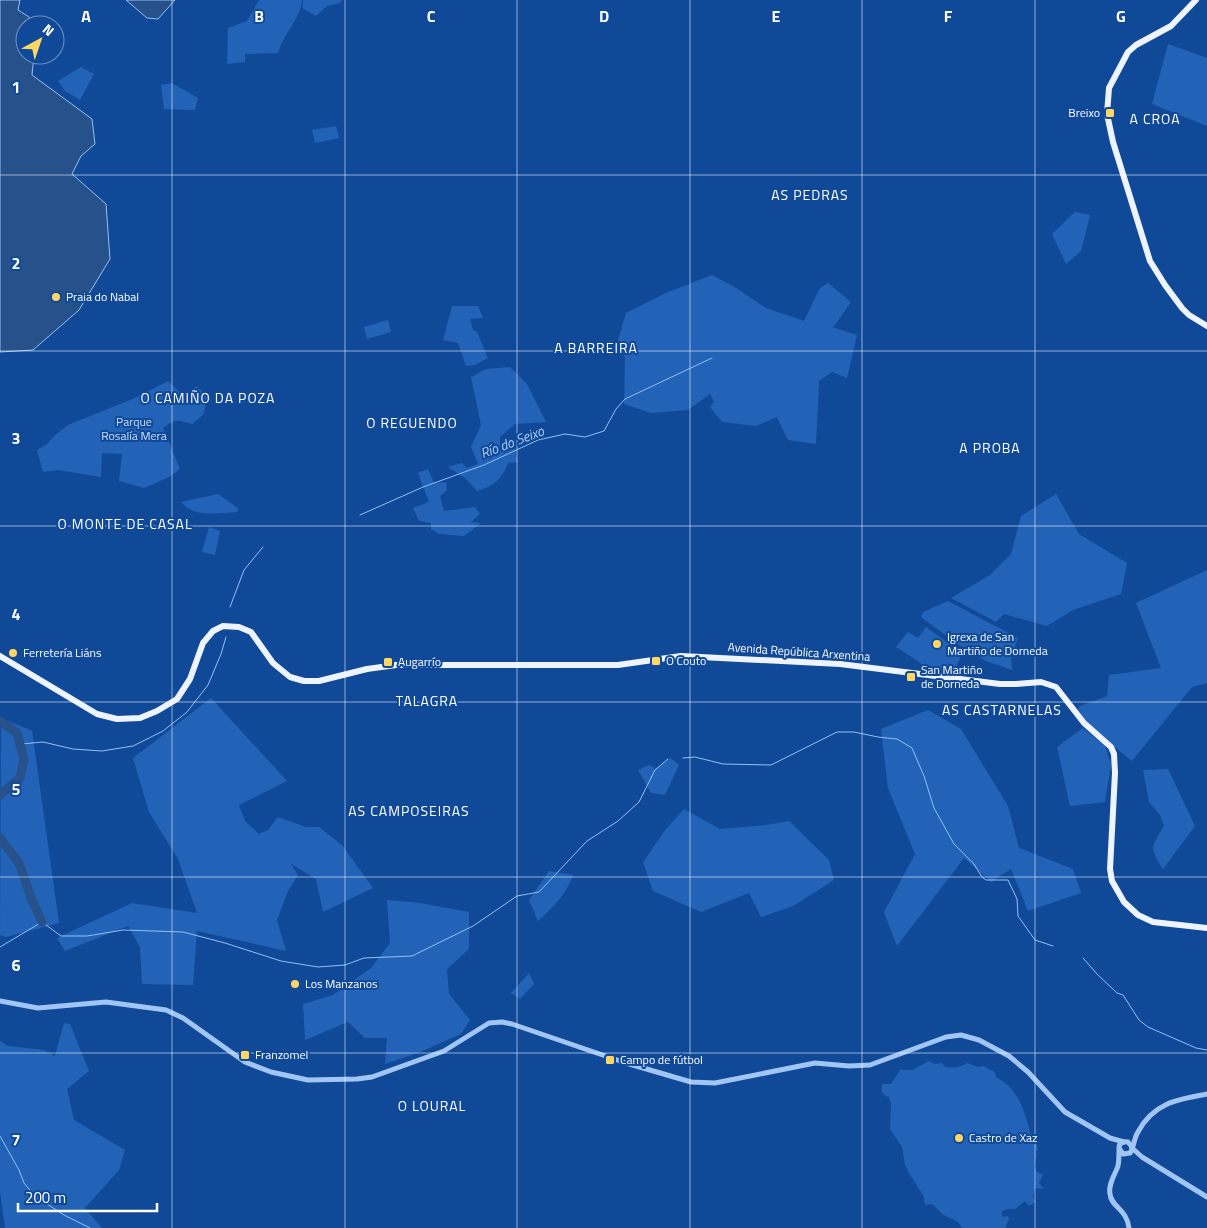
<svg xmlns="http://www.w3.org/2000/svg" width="1207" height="1228" viewBox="0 0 1207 1228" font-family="'Titillium Web',sans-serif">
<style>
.green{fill:#2363b7}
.water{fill:#27518b;stroke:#93c0f7}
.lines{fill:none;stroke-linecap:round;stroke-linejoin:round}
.stream{stroke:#93c0f7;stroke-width:1}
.river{stroke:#27518b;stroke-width:9}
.minor{stroke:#a1c5f4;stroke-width:5}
.major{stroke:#eef4ff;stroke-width:6}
.grid{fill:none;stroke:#fff;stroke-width:1;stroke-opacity:0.55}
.poi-dot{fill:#ffd564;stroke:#104998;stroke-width:2}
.labels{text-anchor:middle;stroke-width:4;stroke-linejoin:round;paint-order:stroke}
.poi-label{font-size:12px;fill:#fff;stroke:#104998;text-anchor:start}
.park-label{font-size:12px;fill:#c9e0fe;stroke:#104998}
.street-label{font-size:12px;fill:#fff;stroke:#104998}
.neighbourhood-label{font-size:14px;letter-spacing:1px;fill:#fff;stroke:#104998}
.water-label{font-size:14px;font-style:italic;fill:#adcffb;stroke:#104998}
.grid-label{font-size:16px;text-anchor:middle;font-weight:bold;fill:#fff;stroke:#104998;stroke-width:4;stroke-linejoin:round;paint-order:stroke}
</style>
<rect width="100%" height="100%" fill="#104998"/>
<g class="green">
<path d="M259,0H302C300,20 283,34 278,53L245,54V62L227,64L228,28L247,21Z"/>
<polygon points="303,0 342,0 340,3 327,6 316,16 302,8"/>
<polygon points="1168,44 1207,58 1207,126 1152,104"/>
<polygon points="81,67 94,74 80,100 65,91 58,81"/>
<polygon points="172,83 198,98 195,110 164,109 161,85"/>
<polygon points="336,126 339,138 315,143 312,130"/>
<polygon points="1075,212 1090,215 1081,251 1066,264 1052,234"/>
<polygon points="712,275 736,288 766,308 804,321 820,288 828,283 851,302 835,325 832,327 857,335 847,378 832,372 819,381 816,444 788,440 777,417 756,426 722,422 710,407 714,402 710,394 688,410 651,413 624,404 625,358 618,340 626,313 666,293"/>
<polygon points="452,306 478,306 483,318 470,319 473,330 477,332 488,358 475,365 466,366 458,343 443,340"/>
<polygon points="388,320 391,332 367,339 364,327"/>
<path d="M510,367L527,384L546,422L515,424L500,437V450L515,449L518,462L508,463C502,479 494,486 477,491L465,478L448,467L462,463L467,468L478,464L471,447L481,425L471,377L486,369Z"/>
<path d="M168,381L185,397L196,386L207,396L204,414L192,424C177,420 176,418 163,428L180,469L171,476L144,488L119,481L122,454L102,453L101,477L57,470L43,472L37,450L46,445L55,435L68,425L135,398Z"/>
<polygon points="428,469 434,483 446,482 447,490 440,496 444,511 475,507 480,514 471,522 481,523 464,536 439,534 431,529 431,523 419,521 413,508 429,502 418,473"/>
<path d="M218,494L239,509L237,512C217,513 195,518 181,502Z"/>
<polygon points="1056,494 1079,534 1127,563 1121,594 1073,610 1047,626 1004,614 996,622 951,598 990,575 1011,554 1021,516"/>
<polygon points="209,527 220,531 215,555 202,552"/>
<path d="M1207,570V683L1192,687L1132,761C1117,748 1085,726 1078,709L1080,706L1107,696L1109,675L1161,668L1136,603Z"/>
<polygon points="948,601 1018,638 1011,658 1012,670 986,661 956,643 921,617 923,612"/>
<path d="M926,627L962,653L953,675C933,675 913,657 896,647L908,632L918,638Z"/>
<polygon points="211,698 287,781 239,805 245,821 259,834 268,830 278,817 306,827 319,827 342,845 373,888 323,912 316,879 291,864 298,875 288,891 277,920 286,951 197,931 193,985 142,984 140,947 128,926 65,951 57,938 132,903 197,913 178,859 149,812 133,758"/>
<polygon points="928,710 961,729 1008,806 1019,848 1073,869 1081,893 1028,911 1011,869 991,882 964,858 897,946 884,912 915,854 888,788 881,729"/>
<polygon points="1,718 32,731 59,923 6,937 0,935"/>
<polygon points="1083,728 1105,746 1111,764 1105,802 1070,806 1057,747"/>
<polygon points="670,758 679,765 665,795 651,793 638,770 649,765 656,769"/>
<path d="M1168,769L1195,826L1163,869C1149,847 1151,848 1164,826L1160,815L1149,802L1143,770Z"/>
<polygon points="684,809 720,829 766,825 789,821 829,860 834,880 793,906 761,917 749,893 701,912 653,891 643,862 666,829"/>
<path d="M549,871L573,875C566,895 553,907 538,921L529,900Z"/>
<polygon points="387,900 420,903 469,912 469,949 447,969 449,994 470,1020 461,1034 420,1052 385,1064 387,1038 365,1038 348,1022 305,1040 303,1004 333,995 371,968 390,943"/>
<polygon points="529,973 534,984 520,999 511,993"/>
<polygon points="64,1023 70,1024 89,1071 67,1089 74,1120 125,1150 119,1170 85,1208 102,1228 5,1228 0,1191 0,1041 8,1046 44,1050 55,1056"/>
<path d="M929,1061L935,1064L942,1063L945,1067C954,1068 959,1068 967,1063L978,1067L983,1066L995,1072L996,1077C1022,1090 1026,1118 1033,1143H1037L1038,1150L1035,1152L1037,1154L1034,1165L1036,1171L1043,1175L1039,1183L1044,1189L1035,1188L1033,1197L1036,1202L1029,1206L1025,1201L1015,1209H1008L1002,1211V1217L1008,1216L1009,1219L1005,1228H962C958,1218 948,1219 941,1213C937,1209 936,1206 931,1204L926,1205L924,1202V1197L908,1171L905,1165L902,1147L890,1129L891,1104L889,1097C882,1095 881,1091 882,1084H891L900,1070H912Z"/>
</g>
<g class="water">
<polygon points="0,0 20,0 18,10 29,17 34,25 25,25 25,55 34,55 32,75 92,119 95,144 81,156 72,174 106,204 110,259 79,310 33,350 0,352"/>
<polygon points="126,0 175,0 158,19 147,18"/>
</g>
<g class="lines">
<g class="stream">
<polyline points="360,515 423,487 484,465 538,440 565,434 585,437 604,431 616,409 625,399 712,358"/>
<polyline points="230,607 244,570 263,547"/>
<polyline points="21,744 43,742 73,749 102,751 133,746 163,731 187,712 208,685 221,654 226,637"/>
<polyline points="683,758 695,757 723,764 771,765 837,732 854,732 878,737 897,739 912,748 924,776 934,808 954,844 974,864 982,877 986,880 1008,880 1017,899 1018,916 1035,940 1053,946"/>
<polyline points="0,947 42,922 61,936 87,936 123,930 183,932 225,943 281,961 318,967 345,965 364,958 412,956 473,926 517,896 539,892 587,841 618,821 639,802 655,770 668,759"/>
<polyline points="1083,958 1097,974 1117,993 1123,995 1139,1020 1148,1027 1196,1048 1207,1050"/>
<polyline points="0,1136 19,1170 24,1183 36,1197 64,1215 90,1228"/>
</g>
<g class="river">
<polyline points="0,721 17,733 24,759 20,778 0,795"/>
<polyline points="0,838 19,863 32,900 42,922"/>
</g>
<g class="minor">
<polyline points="0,1001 38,1008 106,1002 166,1010 183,1018 245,1062 271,1072 308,1080 357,1079 372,1077 444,1051 489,1023 502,1022 512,1024 626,1063 691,1082 715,1083 815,1063 849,1066 870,1065 946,1037 961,1035 979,1040 1009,1056 1028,1072 1065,1112 1110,1138 1124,1142"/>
<path d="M1132,1147L1128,1142C1123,1141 1119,1143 1119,1148L1123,1154L1130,1153C1134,1147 1134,1138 1138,1132C1153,1103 1178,1099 1207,1094"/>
<polyline points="1132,1148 1142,1157 1207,1197"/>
<path d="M1119,1150C1119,1155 1119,1161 1118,1166C1115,1175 1108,1184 1110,1194C1111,1207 1127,1209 1129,1228"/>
</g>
<g class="major">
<polyline points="1196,0 1171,26 1136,45 1128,52 1109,88 1107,114 1113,142 1150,261 1165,285 1182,308 1189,315 1207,326"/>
<polyline points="0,656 97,714 117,719 140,718 157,711 177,699 190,679 203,643 213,631 223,626 239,627 251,632 273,663 290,677 304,681 319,681 367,669 396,665 618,665 681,656 840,664 1000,684 1016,684 1041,682 1056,687 1084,723 1111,747 1114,754 1115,773 1110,869 1112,881 1124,902 1138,915 1153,922 1207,928"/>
</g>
</g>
<path class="grid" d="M172,0V1228M345,0V1228M517,0V1228M690,0V1228M862,0V1228M1035,0V1228M0,175H1207M0,351H1207M0,526H1207M0,702H1207M0,877H1207M0,1053H1207"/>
<g class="poi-dot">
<rect x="1105" y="108" width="10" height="10" rx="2.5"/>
<circle cx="56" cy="297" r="5"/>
<circle cx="937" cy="644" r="5"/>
<circle cx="13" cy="653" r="5"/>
<rect x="651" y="656" width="10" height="10" rx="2.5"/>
<rect x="383" y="657" width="10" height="10" rx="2.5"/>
<rect x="906" y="672" width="10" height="10" rx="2.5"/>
<circle cx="295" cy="984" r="5"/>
<rect x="240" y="1050" width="10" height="10" rx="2.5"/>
<rect x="605" y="1055" width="10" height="10" rx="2.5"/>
<circle cx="959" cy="1138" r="5"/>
</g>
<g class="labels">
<g class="poi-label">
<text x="1100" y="117" text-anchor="end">Breixo</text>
<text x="66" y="301">Praia do Nabal</text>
<text x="947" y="641">Igrexa de San<tspan x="947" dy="14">Martiño de Dorneda</tspan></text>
<text x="23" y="657">Ferretería Liáns</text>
<text x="666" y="665">O Couto</text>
<text x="398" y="666">Augarrío</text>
<text x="921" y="674">San Martiño<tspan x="921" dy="14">de Dorneda</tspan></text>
<text x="305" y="988">Los Manzanos</text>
<text x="255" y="1059">Franzomel</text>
<text x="620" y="1064">Campo de fútbol</text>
<text x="969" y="1142">Castro de Xaz</text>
</g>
<g class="park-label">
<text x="134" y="426">Parque<tspan x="134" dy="14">Rosalía Mera</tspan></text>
</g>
<g class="street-label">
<text transform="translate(799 652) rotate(4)" y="4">Avenida República Arxentina</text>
</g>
<g class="neighbourhood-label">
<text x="1155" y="124">A CROA</text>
<text x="810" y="200">AS PEDRAS</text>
<text x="596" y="353">A BARREIRA</text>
<text x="208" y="403">O CAMIÑO DA POZA</text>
<text x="412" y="428">O REGUENDO</text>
<text x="990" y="453">A PROBA</text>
<text x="125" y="529">O MONTE DE CASAL</text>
<text x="427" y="706">TALAGRA</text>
<text x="1002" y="715">AS CASTARNELAS</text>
<text x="409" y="816">AS CAMPOSEIRAS</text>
<text x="432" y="1111">O LOURAL</text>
</g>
<g class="water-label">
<text transform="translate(512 442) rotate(-21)" y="5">Río do Seixo</text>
</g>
</g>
<g class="grid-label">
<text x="86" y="22">A</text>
<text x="259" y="22">B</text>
<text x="431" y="22">C</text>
<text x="604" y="22">D</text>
<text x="776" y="22">E</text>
<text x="948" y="22">F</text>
<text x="1121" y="22">G</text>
<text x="16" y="93">1</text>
<text x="16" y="269">2</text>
<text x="16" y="444">3</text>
<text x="16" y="620">4</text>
<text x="16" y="795">5</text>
<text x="16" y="971">6</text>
<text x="16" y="1146">7</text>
</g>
<g transform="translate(40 40) rotate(40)"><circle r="24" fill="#104998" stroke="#7092c1"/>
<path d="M0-4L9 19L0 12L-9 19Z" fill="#ffd564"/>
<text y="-8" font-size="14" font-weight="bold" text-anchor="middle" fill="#ffffff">N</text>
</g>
<path d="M18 1203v8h139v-8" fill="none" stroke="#ffffff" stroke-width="2.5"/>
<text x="25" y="1203" font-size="15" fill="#ffffff" stroke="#104998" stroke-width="4" paint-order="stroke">200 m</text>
</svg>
